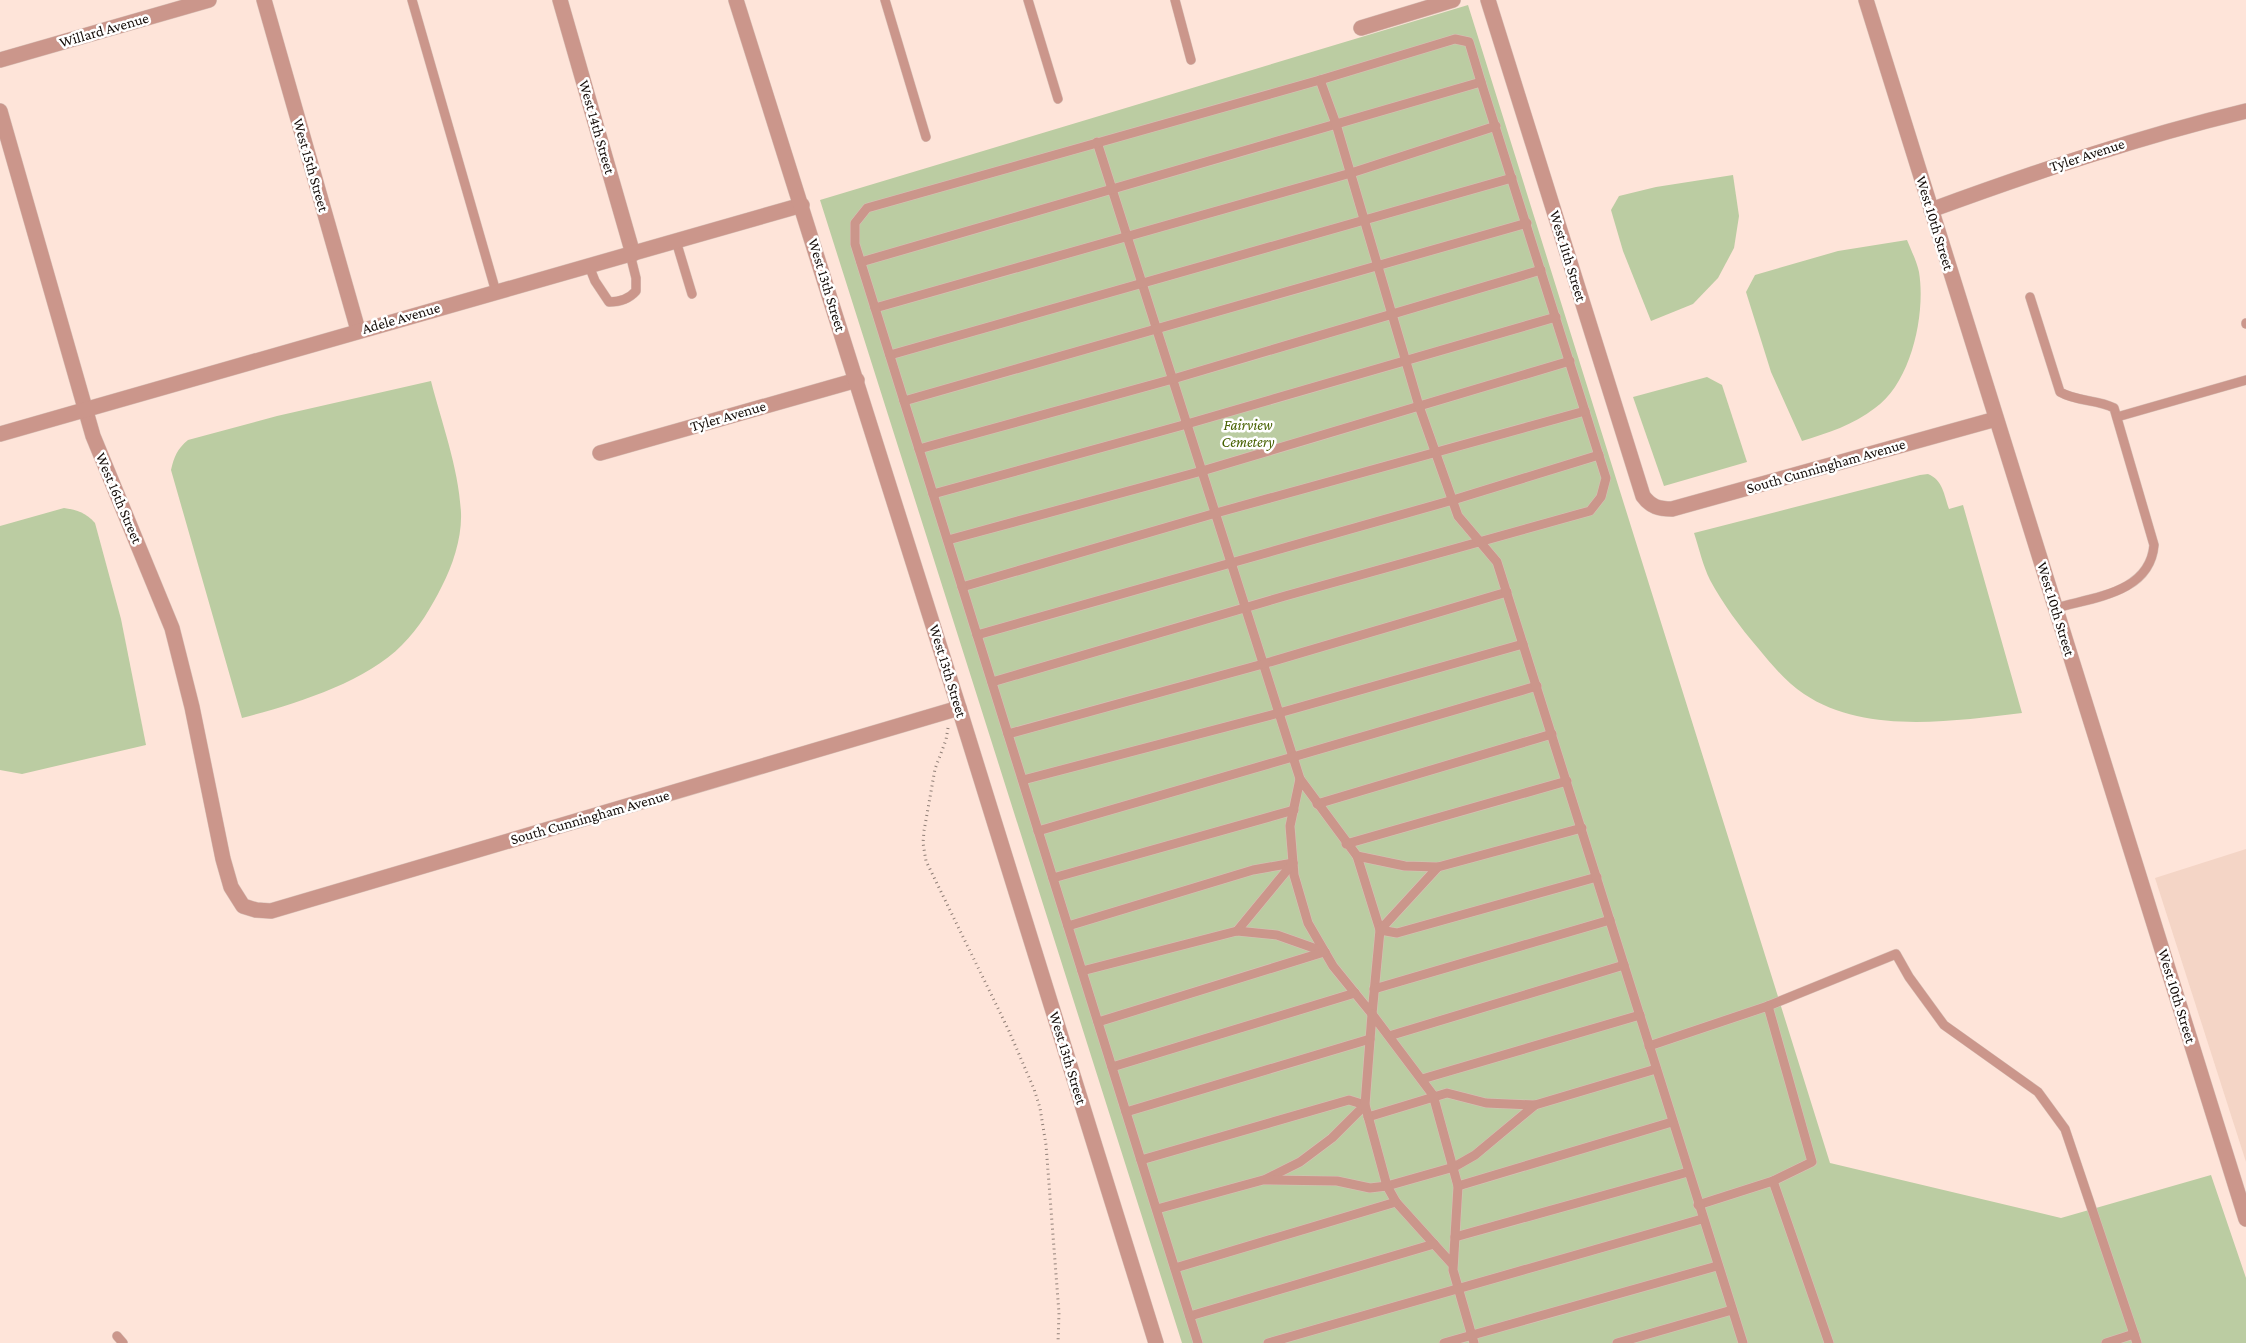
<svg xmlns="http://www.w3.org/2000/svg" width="2246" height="1343" viewBox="0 0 2246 1343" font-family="'Crimson Pro',serif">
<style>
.built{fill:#f4d5c6}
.green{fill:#bbcca2}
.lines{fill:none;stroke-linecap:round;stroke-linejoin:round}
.service-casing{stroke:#d9c1b8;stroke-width:10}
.minor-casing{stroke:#d9c1b8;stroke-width:16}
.tertiary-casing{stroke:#d9c1b8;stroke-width:16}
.path{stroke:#907f77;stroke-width:3;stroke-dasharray:1 4;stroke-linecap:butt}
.service{stroke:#cb968b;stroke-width:9}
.minor{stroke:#cb968b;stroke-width:15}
.tertiary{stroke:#cb968b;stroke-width:15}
.labels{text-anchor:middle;stroke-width:5;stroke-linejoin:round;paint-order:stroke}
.street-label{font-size:15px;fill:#140c08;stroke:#fff}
.park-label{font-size:15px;font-style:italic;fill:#466100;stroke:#fff}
</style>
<rect width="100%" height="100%" fill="#fee4d9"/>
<polygon class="built" points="2246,849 2246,1162 2155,878"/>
<g class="green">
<polygon points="1468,5 1830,1163 2061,1218 2211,1175 2246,1278 2246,1343 1182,1343 820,200"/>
<polygon points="1733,175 1739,216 1734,248 1718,278 1693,304 1651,321 1623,251 1611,210 1619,196 1656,187"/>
<path d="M1907,240C1911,250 1917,262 1919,272C1926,314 1911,383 1875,408C1853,425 1828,433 1802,441L1771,372L1746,292L1755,275L1838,251Z"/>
<polygon points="1707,377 1722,385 1747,462 1664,486 1633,397"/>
<path d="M431,381C442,424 459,469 461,513C462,537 453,565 442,586C431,608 419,628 402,645C365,683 292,705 242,718L171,470C174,457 177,449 188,440L277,416Z"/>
<path d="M1928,474C1943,480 1944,495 1949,509L1963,505L2022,713C1953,721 1865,735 1804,694C1786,682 1771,664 1758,648C1740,627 1723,604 1710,580C1703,566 1699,548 1694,533L1920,475Z"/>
<path d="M64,508C78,510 86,513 95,523L121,619L146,745L22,774L0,770V526Z"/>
</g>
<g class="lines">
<defs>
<g id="service">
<polyline points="412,0 496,292"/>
<polyline points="885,0 926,137"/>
<polyline points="1028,0 1058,99"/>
<polyline points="1175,0 1191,60"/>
<polyline points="1320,80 1455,39 1469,42 1481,82"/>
<polyline points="1097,142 1300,779"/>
<polyline points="676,241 692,294"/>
<polyline points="861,262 1481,82 1606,478 1601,497 1590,511 1285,596 992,682"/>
<path d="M589,266L595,281L609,302C620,302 629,299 636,291V278L630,254"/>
<path d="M2030,297L2060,392C2077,402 2097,399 2114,408L2154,545C2150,593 2094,597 2056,608"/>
<polyline points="875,308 1351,173 1496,126"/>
<polyline points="2246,323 2246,324"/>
<polyline points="890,355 1512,178"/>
<polyline points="904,401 1527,223"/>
<polyline points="2117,417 2246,380"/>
<polyline points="919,449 1173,379 1541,270"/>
<polyline points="933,494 1187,424 1556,317"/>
<polyline points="948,540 1202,471 1570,361"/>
<polyline points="962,587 1216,513 1585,411"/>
<polyline points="977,635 1453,500 1599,455"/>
<polyline points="1008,734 1263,664 1507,592"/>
<polygon points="1300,779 1357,856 1380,930 1372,1014 1333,966 1308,923 1294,875 1290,826"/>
<polyline points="1023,780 1279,713 1523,644"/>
<polyline points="1317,804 1552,734"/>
<polyline points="1582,828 1438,867 1380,930 1397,933 1597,877"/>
<polyline points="1038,831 1537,686"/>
<polyline points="1346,844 1567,781"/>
<polyline points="1357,856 1405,866 1438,867"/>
<polyline points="1053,878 1294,810"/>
<polyline points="1068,926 1253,870 1293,863"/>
<polyline points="1237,931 1293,863"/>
<polyline points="1082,971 1237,931 1277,935 1325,952"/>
<polyline points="1374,989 1610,920"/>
<polyline points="1768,1006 1896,954 1909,977 1944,1025 2038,1092 2065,1129 2134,1334"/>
<polyline points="1098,1022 1324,952"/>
<polyline points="1389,1036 1624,965"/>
<polyline points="1649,1046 1768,1006 1812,1162 1773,1181 1698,1205"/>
<polyline points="1112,1067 1355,993"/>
<polyline points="1422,1079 1640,1015"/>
<polyline points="1126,1112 1370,1039"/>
<polyline points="1368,1117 1447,1093 1486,1103 1535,1105"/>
<polyline points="1141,1160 1349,1100 1365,1105 1332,1138 1300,1162 1266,1179"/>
<polyline points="1773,1181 1829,1343"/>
<polyline points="1458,1186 1672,1122"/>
<polyline points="1157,1209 1263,1180 1337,1181 1370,1188 1387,1186 1454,1167 1475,1155 1535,1105 1656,1069"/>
<polyline points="1455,1237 1688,1172"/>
<polyline points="1453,1265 1396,1202 1387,1186 1365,1105 1372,1014 1433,1095 1458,1186 1453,1270 1474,1343"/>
<polyline points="1175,1268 1396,1202"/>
<polyline points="1190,1316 1434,1244"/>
<polyline points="117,1336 123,1343"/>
<polyline points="1198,1343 855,244 855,223 867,208 1320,80 1336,124 1419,406 1458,516 1497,562 1743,1343"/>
<polyline points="1268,1343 1702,1219"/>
<polyline points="1444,1343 1717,1266"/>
<polyline points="1617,1343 1732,1310"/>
<polyline points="2106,1343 2134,1334 2137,1343"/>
</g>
<g id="minor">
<polyline points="264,0 358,330"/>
<polyline points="560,0 633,254"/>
<path d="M1488,0L1643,496C1651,507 1659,509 1672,509L1996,419"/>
<polyline points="1866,0 2246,1219"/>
<polyline points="1361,28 1453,0"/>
<polyline points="0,60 209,0"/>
<polyline points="0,111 93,436 172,628 192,707 223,859 231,887 243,906 256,910 271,911 959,708"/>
<path d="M1931,210C2035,172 2138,137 2246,111"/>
<polyline points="0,434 802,205"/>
<polyline points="600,453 857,380"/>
</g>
<polyline id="tertiary" points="736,0 959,708 1156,1343"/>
</defs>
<use href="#service" class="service-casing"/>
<use href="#minor" class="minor-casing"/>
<use href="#tertiary" class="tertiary-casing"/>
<polyline class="path" points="948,728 946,740 935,769 924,831 923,843 926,861 1009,1031 1034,1089 1040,1108 1046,1145 1059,1313 1058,1343"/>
<use href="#service" class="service"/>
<use href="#minor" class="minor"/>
<use href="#tertiary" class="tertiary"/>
</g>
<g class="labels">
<g class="street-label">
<text transform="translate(104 30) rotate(-16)" y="5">Willard Avenue</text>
<text transform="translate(597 127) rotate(74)" y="5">West 14th Street</text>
<text transform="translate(2087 155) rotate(-18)" y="5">Tyler Avenue</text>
<text transform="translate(311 165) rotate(74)" y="5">West 15th Street</text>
<text transform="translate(1935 223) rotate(73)" y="5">West 10th Street</text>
<text transform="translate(1568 256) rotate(73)" y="5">West 11th Street</text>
<text transform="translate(827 285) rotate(73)" y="5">West 13th Street</text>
<text transform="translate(401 318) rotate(-16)" y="5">Adele Avenue</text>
<text transform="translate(728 416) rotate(-16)" y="5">Tyler Avenue</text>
<text transform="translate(1826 466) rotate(-16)" y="5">South Cunningham Avenue</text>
<text transform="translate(119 498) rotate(67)" y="5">West 16th Street</text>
<text transform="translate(2056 609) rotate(73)" y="5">West 10th Street</text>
<text transform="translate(948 671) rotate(73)" y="5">West 13th Street</text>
<text transform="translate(590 817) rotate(-16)" y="5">South Cunningham Avenue</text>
<text transform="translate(2177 996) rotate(73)" y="5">West 10th Street</text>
<text transform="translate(1068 1058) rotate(73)" y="5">West 13th Street</text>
</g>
<g class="park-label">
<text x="1248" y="430">Fairview<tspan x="1248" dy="17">Cemetery</tspan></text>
</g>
</g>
</svg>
